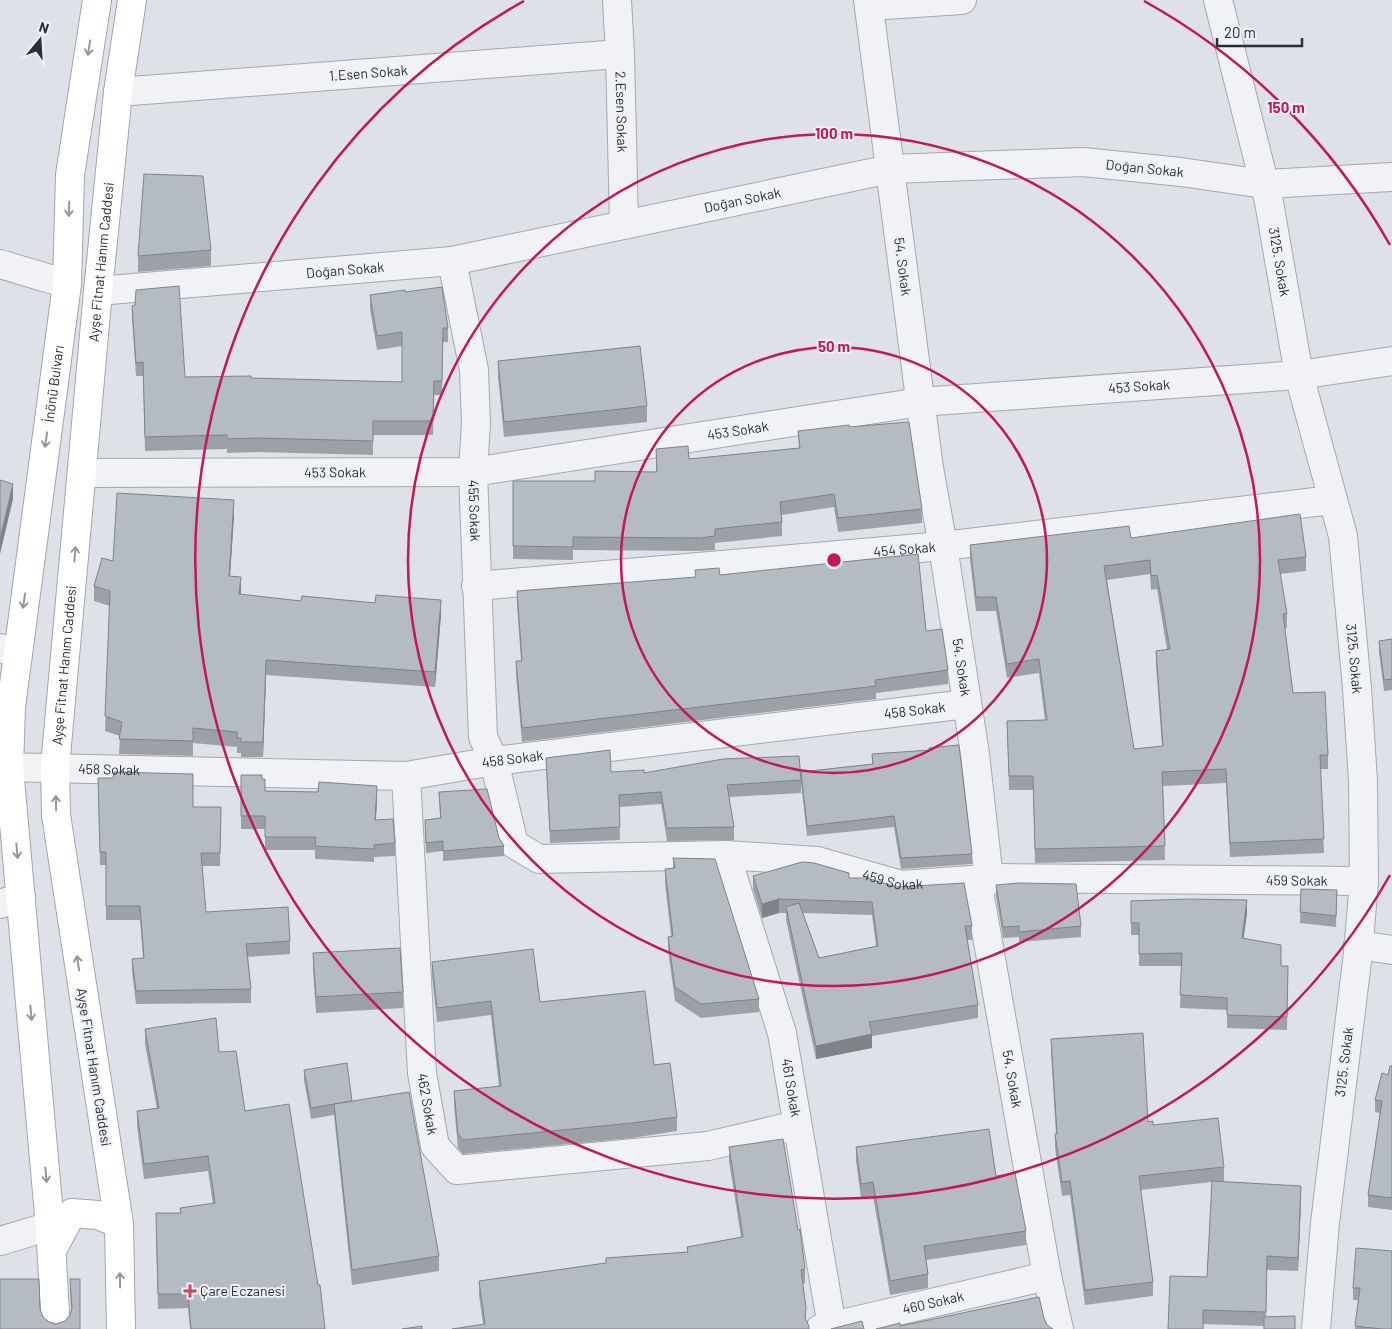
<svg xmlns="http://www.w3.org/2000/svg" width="1392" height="1329" viewBox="0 0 1392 1329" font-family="Barlow,sans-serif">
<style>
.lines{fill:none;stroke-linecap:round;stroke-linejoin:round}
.minor-casing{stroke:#a4a8b0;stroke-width:30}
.major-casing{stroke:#9ea6b2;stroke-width:30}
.minor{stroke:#f0f2f5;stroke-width:28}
.major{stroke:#fff;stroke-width:28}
.wall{fill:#9ca1a8;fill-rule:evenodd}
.shaded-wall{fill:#7f8388}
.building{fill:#b5bbc3;stroke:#7f8388;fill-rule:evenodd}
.oneway{stroke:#94979e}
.ring{fill:none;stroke:#c2185b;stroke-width:2.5}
.poi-dot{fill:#c6495c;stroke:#edf0f4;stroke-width:2}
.labels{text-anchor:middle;stroke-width:4;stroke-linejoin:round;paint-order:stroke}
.street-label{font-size:14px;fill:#282f3c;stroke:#edf0f4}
.poi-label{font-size:14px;fill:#282f3c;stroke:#edf0f4;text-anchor:start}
.centre{fill:#c2185b;stroke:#edf0f4;stroke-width:2.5}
.ring-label{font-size:15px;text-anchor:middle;font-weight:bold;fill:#c2185b;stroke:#edf0f4;stroke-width:4;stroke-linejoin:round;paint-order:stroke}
</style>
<rect width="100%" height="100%" fill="#dee1e7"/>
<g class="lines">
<defs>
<g id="minor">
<path id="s1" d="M617,0L620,54L624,225"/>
<path id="s2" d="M868,0L929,468L943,546L975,754L989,879L979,891L1047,1276L1059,1329"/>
<path id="s3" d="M1218,0L1269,202L1299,375L1343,536L1357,688L1363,781L1364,881L1358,953L1325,1223L1316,1329"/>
<polyline points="869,6 962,0"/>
<path id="s4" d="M118,92L620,54"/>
<path id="s5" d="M452,261L474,370L476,423L473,472L483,737L494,761L514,844L539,859L726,855L817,861L901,885L999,878L1364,881"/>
<polyline points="0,264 67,284"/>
<path id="s6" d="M98,291L452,261L890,169L1083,162L1181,172L1264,184L1392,177"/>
<path id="s7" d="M83,473L473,472L920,402L1299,375L1392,361"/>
<path id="s8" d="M476,586L943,546L1332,500"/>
<polyline points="0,648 18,653"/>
<path id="s9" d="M0,767L406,776L494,761L967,704"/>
<path id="s10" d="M406,776L422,1073L435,1146L457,1170L708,1146L797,1125"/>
<path id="s11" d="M726,855L782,1033L832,1327"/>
<polyline points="0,904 21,897"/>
<polyline points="1358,945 1392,950"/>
<polyline points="0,1241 50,1226"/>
<path id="s12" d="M820,1329L1047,1276"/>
</g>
<g id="major">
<polyline points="52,1250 72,1213 98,1215 119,1224"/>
<path id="s13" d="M56,1329L50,1226L9,768L11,707L67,284L70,175L97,0"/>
<path id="s14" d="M121,1329L119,1224L56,815L55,767L98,291L118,92L132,0"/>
</g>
</defs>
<use href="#minor" class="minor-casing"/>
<use href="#major" class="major-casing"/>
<use href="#minor" class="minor"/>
<use href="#major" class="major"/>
</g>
<g class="wall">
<polygon points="211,250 211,266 138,272 138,256"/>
<polygon points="405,292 448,328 448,342 443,342 442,395 434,395 433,435 373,435 373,455 258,452 227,453 227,449 145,451 143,376 136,376 132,319 132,306 185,377 402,382 402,346 377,350 370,309 370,295"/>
<polygon points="498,361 647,406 647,422 504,437 498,377"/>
<polygon points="849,427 922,509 922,523 838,532 834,507 782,515 782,536 715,543 715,550 700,551 573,550 573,560 513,559 513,481 595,481 656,472 656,449 689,459 799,448 798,431"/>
<polygon points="234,515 230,576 241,595 441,615 435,687 266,675 263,757 241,757 241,753 237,753 237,747 193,743 193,756 119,754 120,736 105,731 110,606 94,601 94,586 113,561"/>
<path d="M1131,538L1306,557V571L1280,574L1287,614V628H1285L1293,693L1328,755V769H1320L1324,853L1230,857L1226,783L1163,786L1165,860L1035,863L1033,790H1009L1007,721L1045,720L1039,673L1007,678L996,611H976L970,559V545ZM1150,574L1151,590L1157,589L1167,650L1156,651V665L1162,746L1134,749L1107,580Z"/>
<polygon points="720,575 926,631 948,670 948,684 876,693 876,699 522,742 516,675 516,661 521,661 517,604 517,591"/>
<polygon points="1392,639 1392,690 1384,691 1379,652 1379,641"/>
<polygon points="872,754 972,854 972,864 903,869 901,869 894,827 807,836 801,783 801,772 872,764"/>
<polygon points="546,758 611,772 644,773 801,780 801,793 729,797 734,827 734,840 667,841 661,804 619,807 620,840 550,843"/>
<polygon points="241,775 262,779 265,791 377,799 376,820 395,843 395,856 374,857 374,862 315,859 315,850 265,850 265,829 241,829"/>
<polygon points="98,778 193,807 221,807 220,866 202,866 206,912 290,941 290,954 248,957 251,989 251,1003 136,1004 132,972 132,959 143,958 140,920 106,920 106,865 100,865"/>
<polygon points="439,792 499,838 504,846 504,856 443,861 443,851 426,853 425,820 440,818"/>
<polygon points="673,858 759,999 759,1012 701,1018 675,1001 668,950 668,937 671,936 665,883 665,869 673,868"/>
<path d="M753,876L849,878L972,926V940H967L978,1005V1018L872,1036V1048L816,1059L786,920V913H779L762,918L753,889ZM803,913L872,915L876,946L819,958Z"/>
<polygon points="996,885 1081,926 1081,937 1019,942 1019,937 1003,938 996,896"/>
<polygon points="1301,889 1337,890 1336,927 1300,923"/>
<polygon points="1131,901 1247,913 1243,938 1281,966 1288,978 1287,1030 1227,1028 1227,1010 1180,1008 1182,966 1139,966 1139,935 1131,935"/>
<polygon points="313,953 403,992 403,1008 316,1013 313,969"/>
<polygon points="432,962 540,1002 654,1065 677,1117 677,1131 632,1138 463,1154 458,1148 454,1105 454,1091 499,1087 491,1015 437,1022 432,976"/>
<polygon points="145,1029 219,1052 245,1111 325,1329 190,1329 188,1308 158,1309 156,1228 180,1213 180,1208 213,1204 208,1171 144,1179 137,1126 137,1111 157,1109 145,1044"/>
<polygon points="1051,1039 1148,1122 1224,1167 1224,1181 1215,1182 1301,1200 1298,1271 1267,1270 1266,1317 1264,1326 1203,1324 1168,1329 1207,1277 1212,1182 1140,1190 1153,1282 1153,1296 1085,1305 1070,1195 1062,1196 1055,1148 1055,1134 1056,1134 1051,1053"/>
<polygon points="1392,1066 1392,1210 1368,1207 1368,1195 1380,1113 1375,1112 1375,1100"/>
<polygon points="304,1070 352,1101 439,1256 439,1271 352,1285 334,1115 311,1119 304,1080"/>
<polygon points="729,1147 798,1230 805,1269 805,1283 803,1284 806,1321 483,1324 479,1295 479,1281 606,1263 606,1258 687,1252 687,1247 741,1237 729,1161"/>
<polygon points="856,1147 996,1176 1026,1231 1026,1245 926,1260 928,1274 928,1288 890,1295 873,1196 861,1198 856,1161"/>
<polygon points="1392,1251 1392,1329 1355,1329 1358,1300 1353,1300 1353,1288"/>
<polygon points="70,1279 80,1329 0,1329 40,1309 43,1317 49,1322 56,1324 65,1321 70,1315 71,1312"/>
</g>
<g class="shaded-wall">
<polygon points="13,484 13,499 0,554 0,539"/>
<polygon points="234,500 234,515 229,591 229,576"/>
<polygon points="241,577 241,592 239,609 239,594"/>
<polygon points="441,600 441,615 435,687 435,672"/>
<polygon points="266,660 266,675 263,757 263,742"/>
<polygon points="377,786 377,799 375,833 375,820"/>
<polygon points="779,899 779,913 762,918 762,904"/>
<polygon points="1247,900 1247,913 1242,951 1242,938"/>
<polygon points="872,1034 872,1048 816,1059 816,1046"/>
<polygon points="1301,1186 1301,1200 1298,1271 1298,1258"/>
</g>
<g class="building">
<polygon points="144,174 203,176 211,250 138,256"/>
<polygon points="179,286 185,377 251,376 251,378 402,382 402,332 377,336 370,295 405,290 405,292 442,287 448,328 443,328 442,381 434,381 433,421 373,421 373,441 258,438 227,439 227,435 145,437 143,362 136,363 132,306 135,305 136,290"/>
<polygon points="640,346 647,406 504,422 498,361"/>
<polygon points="909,422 922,509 838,518 834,494 780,502 782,522 715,529 715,536 700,538 573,537 573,547 513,546 513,481 595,481 595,471 657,472 656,449 688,446 689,459 800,448 798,431 849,425 849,427"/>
<polygon points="0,480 13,484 0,539"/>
<polygon points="117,493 234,500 229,576 241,577 239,594 301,601 302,596 375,603 376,595 441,600 435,672 266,660 263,742 241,742 241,738 237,738 237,732 193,728 193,741 119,739 122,722 105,716 110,591 94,586 102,558 113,561"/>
<path d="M1300,514L1306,557L1278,560L1287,614H1283L1293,693L1325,692L1328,755H1320L1324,839L1230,843L1226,769L1162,772L1165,846L1035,849L1033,776H1009L1007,721L1047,720L1039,659L1007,664L996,597H976L970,545L1129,526L1131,538ZM1150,560L1151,576L1157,575L1170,649L1156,651L1163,746L1134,749L1104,566Z"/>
<polygon points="918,554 926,631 942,629 948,670 875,680 876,686 522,728 516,661 522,661 517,591 696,577 695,570 719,568 720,575"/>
<polygon points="1392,639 1392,679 1384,680 1379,641"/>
<polygon points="959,745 972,854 903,858 901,858 894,816 807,826 801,772 873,764 872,754 930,750 929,748"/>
<polygon points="610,750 611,772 644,770 644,773 723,759 799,756 801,780 727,785 734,827 667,828 661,792 619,795 620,827 550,831 546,758"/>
<polygon points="114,772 193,774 193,807 221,807 220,853 201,853 206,912 288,907 290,941 246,944 251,989 136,991 132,959 144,958 140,906 106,906 106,852 100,852 98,778 113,778"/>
<polygon points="241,775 262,775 262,779 265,779 265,791 318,792 319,782 377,786 375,820 393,819 395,843 374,845 374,849 315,846 316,837 265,837 265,816 241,816"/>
<polygon points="487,789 499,838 504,846 443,851 443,841 426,843 425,820 441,818 439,792"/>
<polygon points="673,858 715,859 759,999 701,1004 675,987 668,937 673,936 665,869 675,868"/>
<polygon points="802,862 814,863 849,873 849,878 867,878 897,887 964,883 972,926 965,926 978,1005 869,1022 872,1034 816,1046 786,907 799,903 819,958 878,946 872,902 779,899 762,904 753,876"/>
<polygon points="1019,883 1076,884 1081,926 1019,932 1019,926 1003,927 996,885"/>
<polygon points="1301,889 1337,890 1336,916 1300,912"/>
<polygon points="1188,899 1247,900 1242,938 1281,945 1281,966 1288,966 1287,1017 1227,1015 1227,998 1180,995 1182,953 1139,954 1139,923 1131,923 1131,901"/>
<polygon points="400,948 403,992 316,997 313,953"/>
<polygon points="533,949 540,1002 645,991 654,1065 670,1063 677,1117 632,1123 463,1140 458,1134 454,1091 501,1086 491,1001 437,1008 432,962"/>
<polygon points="216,1018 219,1052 236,1051 245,1111 289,1104 318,1285 320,1285 325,1329 191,1329 188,1294 158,1294 156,1213 181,1213 180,1208 215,1203 208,1156 144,1164 137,1111 159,1108 145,1029"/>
<polygon points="1143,1033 1148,1122 1153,1121 1153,1125 1218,1118 1224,1167 1139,1176 1153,1282 1085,1290 1070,1181 1062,1182 1055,1134 1057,1134 1051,1039"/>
<polygon points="347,1063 352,1101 311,1108 304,1070"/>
<polygon points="1390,1066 1392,1066 1392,1198 1368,1195 1382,1101 1375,1100 1382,1073 1388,1075"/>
<polygon points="409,1092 439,1256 352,1270 334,1104"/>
<polygon points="989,1129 996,1176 1015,1173 1026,1231 924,1246 928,1274 890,1281 873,1182 861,1184 856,1147"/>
<polygon points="783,1139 798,1230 800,1229 805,1269 801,1270 806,1308 805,1318 809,1326 809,1329 452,1329 485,1324 479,1281 606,1263 606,1258 688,1252 687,1247 743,1237 729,1147"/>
<polygon points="1212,1181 1301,1186 1298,1258 1267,1256 1266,1312 1203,1310 1203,1329 1168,1329 1170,1276 1207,1277"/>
<polygon points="1356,1248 1392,1251 1392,1329 1382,1329 1355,1326 1360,1288 1353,1288"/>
<polygon points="0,1279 39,1279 40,1309 43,1317 49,1322 56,1324 65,1321 70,1315 72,1308 70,1279 80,1279 80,1329 0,1329"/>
<polygon points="1039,1297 1044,1318 1047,1325 1053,1329 876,1329 900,1323 900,1326"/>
<polygon points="1295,1316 1295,1329 1264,1329 1264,1317"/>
<polygon points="862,1321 864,1329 831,1329"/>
<polygon points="422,1326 422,1329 402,1329"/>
</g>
<defs><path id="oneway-shaft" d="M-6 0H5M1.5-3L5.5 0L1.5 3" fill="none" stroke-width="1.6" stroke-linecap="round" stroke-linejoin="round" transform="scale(1.25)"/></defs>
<g class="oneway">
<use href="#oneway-shaft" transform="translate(89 48) rotate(99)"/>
<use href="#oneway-shaft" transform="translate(69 209) rotate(92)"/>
<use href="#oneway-shaft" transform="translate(46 440) rotate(98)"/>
<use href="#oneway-shaft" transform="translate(75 554) rotate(-85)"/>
<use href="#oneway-shaft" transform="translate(24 601) rotate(98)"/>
<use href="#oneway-shaft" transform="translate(56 803) rotate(-91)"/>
<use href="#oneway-shaft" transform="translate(17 851) rotate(85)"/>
<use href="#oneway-shaft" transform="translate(78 963) rotate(-99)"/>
<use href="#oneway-shaft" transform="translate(31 1013) rotate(85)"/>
<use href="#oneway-shaft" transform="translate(46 1175) rotate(85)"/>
<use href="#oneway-shaft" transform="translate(120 1280) rotate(-91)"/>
</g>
<g class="ring">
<circle cx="834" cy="560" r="213"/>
<circle cx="834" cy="560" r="426"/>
<path d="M1390 875A639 639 0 1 1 524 1M1144 1A639 639 0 0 1 1390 245"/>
</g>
<path class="poi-dot" d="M187.5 1283.5h5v5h5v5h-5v5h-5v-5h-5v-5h5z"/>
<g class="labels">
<g class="street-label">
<text dy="5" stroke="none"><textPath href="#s4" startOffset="251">1.Esen Sokak</textPath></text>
<text dy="5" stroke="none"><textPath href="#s1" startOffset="112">2.Esen Sokak</textPath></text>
<text dy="5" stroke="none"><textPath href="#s6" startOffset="1058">Doğan Sokak</textPath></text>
<text dy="5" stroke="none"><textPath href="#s6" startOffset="652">Doğan Sokak</textPath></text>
<text dy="5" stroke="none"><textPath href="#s3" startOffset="269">3125. Sokak</textPath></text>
<text dy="5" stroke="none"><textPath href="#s14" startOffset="1074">Ayşe Fitnat Hanım Caddesi</textPath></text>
<text dy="5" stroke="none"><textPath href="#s2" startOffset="269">54. Sokak</textPath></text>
<text dy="5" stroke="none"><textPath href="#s6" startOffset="248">Doğan Sokak</textPath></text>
<text dy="5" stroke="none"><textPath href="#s13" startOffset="950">İnönü Bulvarı</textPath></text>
<text dy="5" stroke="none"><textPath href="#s7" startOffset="1062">453 Sokak</textPath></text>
<text dy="5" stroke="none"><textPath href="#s7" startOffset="658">453 Sokak</textPath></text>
<text dy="5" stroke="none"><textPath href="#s7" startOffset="252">453 Sokak</textPath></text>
<text dy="5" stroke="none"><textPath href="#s5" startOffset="252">455 Sokak</textPath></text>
<text dy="5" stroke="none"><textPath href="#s8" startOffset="430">454 Sokak</textPath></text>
<text dy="5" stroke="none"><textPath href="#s3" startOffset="674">3125. Sokak</textPath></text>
<text dy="5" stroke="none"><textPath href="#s14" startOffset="669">Ayşe Fitnat Hanım Caddesi</textPath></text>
<text dy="5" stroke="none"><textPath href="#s2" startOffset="674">54. Sokak</textPath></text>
<text dy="5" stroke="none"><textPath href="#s9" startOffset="919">458 Sokak</textPath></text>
<text dy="5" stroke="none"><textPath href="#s9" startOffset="514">458 Sokak</textPath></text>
<text dy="5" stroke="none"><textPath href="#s9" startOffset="109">458 Sokak</textPath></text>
<text dy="5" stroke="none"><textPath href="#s5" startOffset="976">459 Sokak</textPath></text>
<text dy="5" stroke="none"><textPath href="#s5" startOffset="1381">459 Sokak</textPath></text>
<text transform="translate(1344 1062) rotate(-83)" y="5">3125. Sokak</text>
<text transform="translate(94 1067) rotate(81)" y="5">Ayşe Fitnat Hanım Caddesi</text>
<text dy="5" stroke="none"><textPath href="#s2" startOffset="1094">54. Sokak</textPath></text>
<text dy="5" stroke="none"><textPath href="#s11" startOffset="242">461 Sokak</textPath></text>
<text dy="5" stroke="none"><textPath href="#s10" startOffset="329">462 Sokak</textPath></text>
<text dy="5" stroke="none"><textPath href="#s12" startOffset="116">460 Sokak</textPath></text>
</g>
<g class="poi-label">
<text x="200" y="1296">Çare Eczanesi</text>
</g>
</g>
<circle cx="834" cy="560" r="8" class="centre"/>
<g class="ring-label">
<text x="1286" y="113">150 m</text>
<text x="834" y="139">100 m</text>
<text x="834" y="352">50 m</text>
</g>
<g transform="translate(40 40) rotate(18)" stroke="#edf0f4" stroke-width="4" paint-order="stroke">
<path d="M0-4L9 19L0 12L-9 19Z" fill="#282f3c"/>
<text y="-8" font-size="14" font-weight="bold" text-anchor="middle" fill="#282f3c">N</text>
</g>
<path d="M1217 38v8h85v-8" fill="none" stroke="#282f3c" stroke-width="2.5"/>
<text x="1224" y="38" font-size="15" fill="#282f3c" stroke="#edf0f4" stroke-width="4" paint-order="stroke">20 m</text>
</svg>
